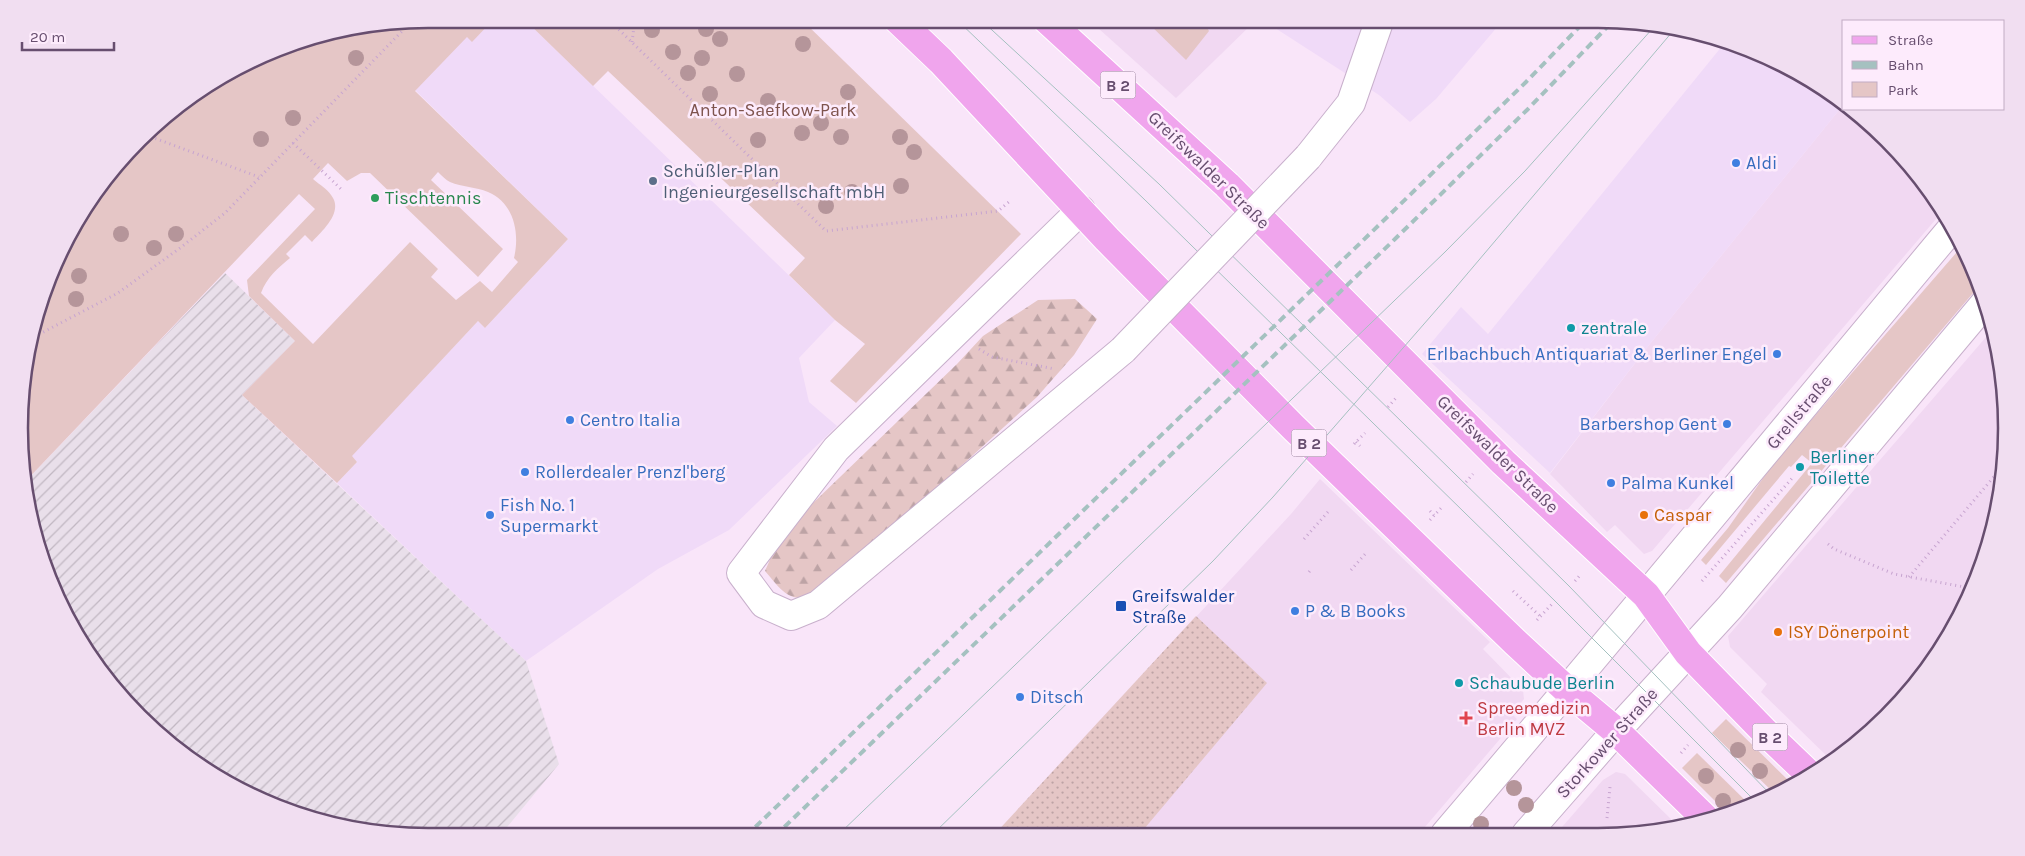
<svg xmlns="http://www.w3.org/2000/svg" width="2025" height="856" viewBox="0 0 2025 856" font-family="Karla,sans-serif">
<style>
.residential{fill:#f1d8f2}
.commercial{fill:#f0daf8}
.industrial{fill:url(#industrial-furrows)}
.green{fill:#e5c6c6;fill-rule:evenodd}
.forest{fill:url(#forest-firs)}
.garden{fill:url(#garden-dots)}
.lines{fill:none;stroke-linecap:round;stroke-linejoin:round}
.minor-casing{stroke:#c8b0cc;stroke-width:30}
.major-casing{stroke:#fff;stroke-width:30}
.path{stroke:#c7a4d0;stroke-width:3;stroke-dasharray:1 4;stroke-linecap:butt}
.minor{stroke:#fff;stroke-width:28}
.major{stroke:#f0a5ed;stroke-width:28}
.tram{stroke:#a5c1c0;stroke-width:1}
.rail{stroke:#a5c1c0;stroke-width:4;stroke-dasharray:8 5;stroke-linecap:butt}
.minor-bridge-casing{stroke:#c8b0cc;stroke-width:30;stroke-linecap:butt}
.minor-bridge{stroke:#fff;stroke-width:28}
.tree{fill:#b5959a}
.shop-dot{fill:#3f7fe0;stroke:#fdebfc;stroke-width:2}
.service-dot{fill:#5c6f8a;stroke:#fdebfc;stroke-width:2}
.leisure-dot{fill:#2e9e5b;stroke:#fdebfc;stroke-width:2}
.culture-dot{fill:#0f9aa8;stroke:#fdebfc;stroke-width:2}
.food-dot{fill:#e8710a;stroke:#fdebfc;stroke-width:2}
.transit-dot{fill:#1a4fb4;stroke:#fdebfc;stroke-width:2}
.health-dot{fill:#e0444e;stroke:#fdebfc;stroke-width:2}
.labels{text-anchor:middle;stroke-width:5;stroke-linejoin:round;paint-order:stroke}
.shield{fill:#fdebfc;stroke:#947d99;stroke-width:1}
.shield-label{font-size:16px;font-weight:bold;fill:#674e6f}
.park-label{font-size:18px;fill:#7e534d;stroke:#fdebfc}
.shop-label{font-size:18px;fill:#366cbe;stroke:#fdebfc;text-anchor:start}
.street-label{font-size:18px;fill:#674e6f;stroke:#fdebfc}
.service-label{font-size:18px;fill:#4e5e75;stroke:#fdebfc;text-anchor:start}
.leisure-label{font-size:18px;fill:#27864d;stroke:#fdebfc;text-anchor:start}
.culture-label{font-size:18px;fill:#0d838f;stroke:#fdebfc;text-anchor:start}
.food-label{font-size:18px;fill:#c56008;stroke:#fdebfc;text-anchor:start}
.transit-label{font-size:18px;fill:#164399;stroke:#fdebfc;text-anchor:start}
.health-label{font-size:18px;fill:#be3a42;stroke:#fdebfc;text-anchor:start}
.rim{fill:none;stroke:#674e6f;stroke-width:2.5}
</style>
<defs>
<pattern id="industrial-furrows" width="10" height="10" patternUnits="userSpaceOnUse" patternTransform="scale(1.25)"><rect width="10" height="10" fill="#e9dfea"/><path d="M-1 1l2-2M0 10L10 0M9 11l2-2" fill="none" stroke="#c1b7c2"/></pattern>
<pattern id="forest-firs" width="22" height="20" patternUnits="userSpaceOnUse" patternTransform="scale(1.25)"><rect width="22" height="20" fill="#e5c6c6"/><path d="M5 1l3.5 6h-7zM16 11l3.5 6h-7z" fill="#bda3a5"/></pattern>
<pattern id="garden-dots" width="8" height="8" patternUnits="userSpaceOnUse" patternTransform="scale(1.25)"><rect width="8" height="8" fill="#e5c6c6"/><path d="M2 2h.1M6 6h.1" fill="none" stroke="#bda3a5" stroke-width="1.8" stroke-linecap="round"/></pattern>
</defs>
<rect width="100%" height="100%" fill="#f9e5f9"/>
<g class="residential">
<polygon points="1088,19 1257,19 1176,98"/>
<polygon points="1844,104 1844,109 1851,109 1867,121 1922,179 1942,212 1652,551 1644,554 1615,525 1607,532 1550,474 1649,345"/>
<polygon points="1993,329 2005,402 2003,482 1984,560 1937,656 1846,752 1832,761 1761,692 1767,684 1730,647 1728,636"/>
<polygon points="1320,479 1490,642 1483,649 1523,690 1524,699 1512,714 1517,719 1419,834 994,836 1291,514"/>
<polygon points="1616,772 1625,774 1678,826 1651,834 1556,834 1603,780"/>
</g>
<g class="commercial">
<polygon points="494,19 524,19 835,320 799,358 809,402 837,426 729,530 658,569 526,661 337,483 357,462 351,456 478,321 485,328 568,239 415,90 467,36 472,41"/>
<polygon points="1261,19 1504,19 1436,99 1410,122 1379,95"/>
<polygon points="1727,40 1802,74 1844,104 1649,345 1550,473 1422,354 1461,307 1488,334"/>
</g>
<polygon class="industrial" points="225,273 295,341 242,395 526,661 559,764 499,837 428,837 296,815 224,783 158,736 73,632 41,560 23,484"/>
<g class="green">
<path d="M428,19H494L472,42L467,37L415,91L568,239L485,328L478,321L352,456L357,462L337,483L242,395L295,341L249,296L247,280L315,209L299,194L23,484L27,348L74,223L158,120L224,73L296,41ZM328,163L347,181L361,173H370L478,277L503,249L431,180L438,172C442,176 446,180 450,182C462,187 476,187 488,192C514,203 520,233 514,258L518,262L492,292L480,281L456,300L431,277L438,269L410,242L313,344L261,293C267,277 278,268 290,258L286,254L305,235L312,242C321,232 342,214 333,198C329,190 320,185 313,179Z"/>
<polygon points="524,19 801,19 1021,234 856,403 830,381 865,344 835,320 789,275 805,258 608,71 593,86"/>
<polygon points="1144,19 1202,19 1209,31 1186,60"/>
<polygon points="1963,245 1979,286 1726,583 1719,576 1812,463 1802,455 1791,467 1789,466 1706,565 1701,560 1728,528 1773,464"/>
<polygon points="1726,719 1792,784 1775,794 1712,733"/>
<polygon points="1697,753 1752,807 1727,813 1682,768"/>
</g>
<path class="forest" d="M1075,299L1097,319L1074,355L1037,397L819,595C789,604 783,592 765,571L775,548L810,506L957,364L983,336L1038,300Z"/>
<polygon class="garden" points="1196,616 1267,683 1139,835 993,836"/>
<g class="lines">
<defs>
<g id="minor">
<polyline points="1308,157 1351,103 1380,19"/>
<polyline points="1081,210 836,449 741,573 764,604 791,616 818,605 1123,350"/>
<path d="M1445,834C1616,634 1783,430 1952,228"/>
<polyline points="1526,834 1616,731 1730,607 1985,303"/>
</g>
<g id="major">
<polyline points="897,19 941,61 1107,239 1293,427 1515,642 1568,691 1616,731 1706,819"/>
<polyline points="1046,19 1227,185 1503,462 1646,595 1688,653 1763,730 1809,774"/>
</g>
</defs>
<use href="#minor" class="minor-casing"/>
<use href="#major" class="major-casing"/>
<g class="path">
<polyline points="608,19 826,231 998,211 1010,201"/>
<polyline points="1117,24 1122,19"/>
<polyline points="632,42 635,19"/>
<polyline points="146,135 259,177"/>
<polyline points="293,143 341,189"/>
<polyline points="30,339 118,293 180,248 225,213 411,22"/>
<polyline points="979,349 992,357 1055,369"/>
<polyline points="1388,407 1396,398"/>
<polyline points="1356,442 1360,446"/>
<polyline points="1354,444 1365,433"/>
<polyline points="1466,482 1473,474"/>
<polyline points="1430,511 1434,515"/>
<polyline points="1430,520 1442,507"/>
<polyline points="1304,539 1328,512"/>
<polyline points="1828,544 1834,549 1894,574 1970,588"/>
<polyline points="1351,570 1367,552"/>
<polyline points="1309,572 1312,568"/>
<polyline points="1909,577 2003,466"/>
<polyline points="1575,581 1581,574"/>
<polyline points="1702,581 1794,476"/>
<polyline points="1513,591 1540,616"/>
<polyline points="1537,620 1552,604"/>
<polyline points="1681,753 1688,745"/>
<polyline points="1607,818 1610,787"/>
</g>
<use href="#minor" class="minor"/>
<use href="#major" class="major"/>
<g class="tram">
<polyline points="956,19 1145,200 1555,601 1758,804"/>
<polyline points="980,19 1159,184 1504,522 1569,586 1772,796"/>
<polyline points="837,836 1445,252 1525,171 1653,28"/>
<polyline points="931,836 1213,561 1273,497 1451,293 1673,31"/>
</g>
<g class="rail">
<polyline points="746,836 1380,224 1526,82 1587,19"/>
<polyline points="775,836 1395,239 1527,110 1613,21"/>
</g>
<defs>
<polyline id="minor-bridge" points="1123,350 1308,157"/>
</defs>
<use href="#minor-bridge" class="minor-bridge-casing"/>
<use href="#minor-bridge" class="minor-bridge"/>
</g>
<g class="tree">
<circle cx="706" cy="29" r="8"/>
<circle cx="652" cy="30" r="8"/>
<circle cx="720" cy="39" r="8"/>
<circle cx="803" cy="44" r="8"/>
<circle cx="673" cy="52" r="8"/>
<circle cx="356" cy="58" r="8"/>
<circle cx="702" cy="58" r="8"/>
<circle cx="688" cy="73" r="8"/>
<circle cx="737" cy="74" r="8"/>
<circle cx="848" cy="92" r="8"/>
<circle cx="710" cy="94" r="8"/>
<circle cx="768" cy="101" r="8"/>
<circle cx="293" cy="118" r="8"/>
<circle cx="821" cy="123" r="8"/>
<circle cx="802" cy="133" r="8"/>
<circle cx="841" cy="137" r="8"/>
<circle cx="900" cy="137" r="8"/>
<circle cx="261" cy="139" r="8"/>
<circle cx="758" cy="140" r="8"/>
<circle cx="914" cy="152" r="8"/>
<circle cx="901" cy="186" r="8"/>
<circle cx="852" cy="192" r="8"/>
<circle cx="826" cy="206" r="8"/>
<circle cx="121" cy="234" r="8"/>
<circle cx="176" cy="234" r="8"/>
<circle cx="154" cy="248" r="8"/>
<circle cx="79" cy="276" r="8"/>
<circle cx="76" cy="299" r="8"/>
<circle cx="1738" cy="750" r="8"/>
<circle cx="1760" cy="771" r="8"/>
<circle cx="1706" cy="776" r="8"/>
<circle cx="1514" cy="788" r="8"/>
<circle cx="1723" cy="801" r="8"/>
<circle cx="1526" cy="805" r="8"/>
<circle cx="1481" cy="824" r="8"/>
</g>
<g class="shop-dot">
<circle cx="1736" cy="163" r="5"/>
<circle cx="1777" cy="354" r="5"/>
<circle cx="570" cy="420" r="5"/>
<circle cx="1727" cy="424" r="5"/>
<circle cx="525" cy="472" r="5"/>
<circle cx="1611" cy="483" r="5"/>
<circle cx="490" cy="515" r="5"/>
<circle cx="1295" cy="611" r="5"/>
<circle cx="1020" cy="697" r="5"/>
</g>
<circle class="service-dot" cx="653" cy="181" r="5"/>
<circle class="leisure-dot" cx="375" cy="198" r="5"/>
<g class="culture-dot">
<circle cx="1571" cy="328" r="5"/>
<circle cx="1800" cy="467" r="5"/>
<circle cx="1459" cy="683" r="5"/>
</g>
<g class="food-dot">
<circle cx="1644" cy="515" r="5"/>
<circle cx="1778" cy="632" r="5"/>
</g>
<rect class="transit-dot" x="1115" y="600" width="12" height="12" rx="2.5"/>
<path class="health-dot" d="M1463.5 710.5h5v5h5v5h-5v5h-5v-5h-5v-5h5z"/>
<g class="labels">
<g class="shield">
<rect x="1100.5" y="71.5" width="35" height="27" rx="4"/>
<rect x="1291.5" y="429.5" width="35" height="27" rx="4"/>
<rect x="1752.5" y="723.5" width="35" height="27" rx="4"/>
</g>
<g class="shield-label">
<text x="1118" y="91">B 2</text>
<text x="1309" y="449">B 2</text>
<text x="1770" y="743">B 2</text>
</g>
<g class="park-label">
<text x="773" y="116">Anton-Saefkow-Park</text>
</g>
<g class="shop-label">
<text x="1746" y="169">Aldi</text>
<text x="1767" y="360" text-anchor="end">Erlbachbuch Antiquariat &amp; Berliner Engel</text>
<text x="580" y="426">Centro Italia</text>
<text x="1717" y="430" text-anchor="end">Barbershop Gent</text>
<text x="535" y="478">Rollerdealer Prenzl'berg</text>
<text x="1621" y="489">Palma Kunkel</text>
<text x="500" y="511">Fish No. 1<tspan x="500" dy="21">Supermarkt</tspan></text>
<text x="1305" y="617">P &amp; B Books</text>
<text x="1030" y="703">Ditsch</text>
</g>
<g class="street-label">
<text transform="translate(1209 170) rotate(44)" y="6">Greifswalder Straße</text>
<text transform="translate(1799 412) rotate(-50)" y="6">Grellstraße</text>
<text transform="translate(1498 454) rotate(44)" y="6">Greifswalder Straße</text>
<text transform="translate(1607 743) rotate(-48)" y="6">Storkower Straße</text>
</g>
<g class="service-label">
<text x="663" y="177">Schüßler-Plan<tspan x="663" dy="21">Ingenieurgesellschaft mbH</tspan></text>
</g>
<g class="leisure-label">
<text x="385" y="204">Tischtennis</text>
</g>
<g class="culture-label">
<text x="1581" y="334">zentrale</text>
<text x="1810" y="463">Berliner<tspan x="1810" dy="21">Toilette</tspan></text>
<text x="1469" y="689">Schaubude Berlin</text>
</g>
<g class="food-label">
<text x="1654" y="521">Caspar</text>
<text x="1788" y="638">ISY Dönerpoint</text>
</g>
<g class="transit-label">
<text x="1132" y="602">Greifswalder<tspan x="1132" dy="21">Straße</tspan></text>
</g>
<g class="health-label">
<text x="1477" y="714">Spreemedizin<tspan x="1477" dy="21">Berlin MVZ</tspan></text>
</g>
</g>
<path d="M0 0H2025V856H0ZM428 28H1598A400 400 0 0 1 1998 428V428A400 400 0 0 1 1598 828H428A400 400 0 0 1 28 428V428A400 400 0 0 1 428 28Z" fill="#f1def1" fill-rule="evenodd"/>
<path class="rim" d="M428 28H1598A400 400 0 0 1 1998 428V428A400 400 0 0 1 1598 828H428A400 400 0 0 1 28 428V428A400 400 0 0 1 428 28Z"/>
<rect x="1842" y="20" width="162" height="90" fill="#fdebfc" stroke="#c1acc4"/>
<rect x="1852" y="36" width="25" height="8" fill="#f0a5ed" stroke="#c1acc4"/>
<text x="1888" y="45" font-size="15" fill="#674e6f">Straße</text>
<rect x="1852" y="61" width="25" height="8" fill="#a5c1c0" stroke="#c1acc4"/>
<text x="1888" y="70" font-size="15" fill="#674e6f">Bahn</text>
<rect x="1852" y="82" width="25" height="15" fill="#e5c6c6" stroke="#c1acc4"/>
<text x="1888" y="95" font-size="15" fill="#674e6f">Park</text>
<path d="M22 42v8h92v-8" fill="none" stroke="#674e6f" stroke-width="2.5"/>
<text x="30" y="42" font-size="15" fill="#674e6f" stroke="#fdebfc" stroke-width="4" paint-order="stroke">20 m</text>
</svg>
